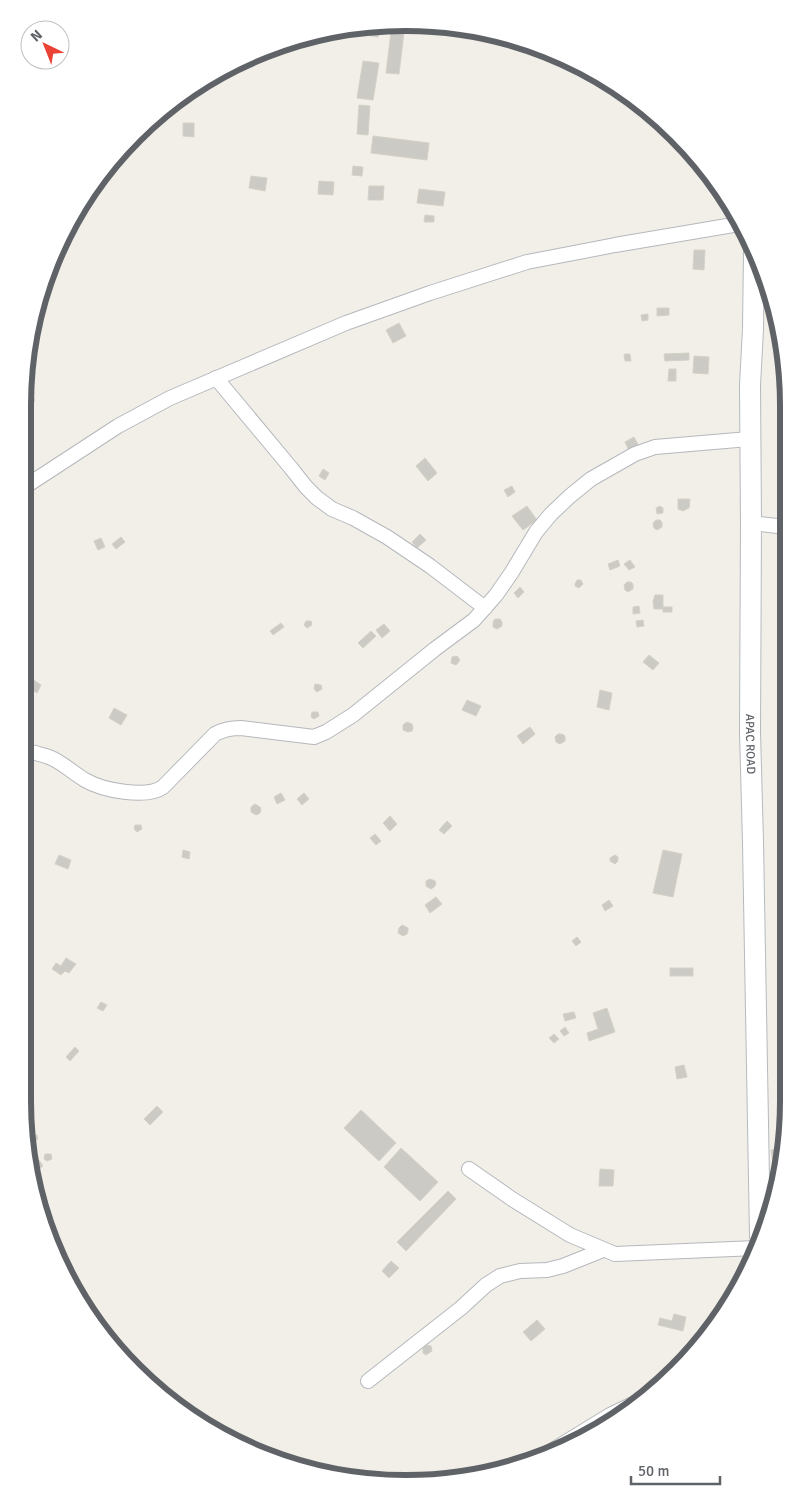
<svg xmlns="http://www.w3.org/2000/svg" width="811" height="1506" viewBox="0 0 811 1506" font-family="Signika,sans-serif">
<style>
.building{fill:#cccac5;stroke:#d6d1c6}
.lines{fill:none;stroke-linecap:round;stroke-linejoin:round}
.minor-casing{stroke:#b5b8bc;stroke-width:16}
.secondary-casing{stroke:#b6babf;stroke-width:22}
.minor{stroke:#fff;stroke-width:14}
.secondary{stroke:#fff;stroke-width:20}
.labels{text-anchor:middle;stroke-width:4;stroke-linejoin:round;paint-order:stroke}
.street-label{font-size:12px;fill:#5f6368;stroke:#fff}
.rim{fill:none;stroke:#5f6368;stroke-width:6}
</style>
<rect width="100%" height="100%" fill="#f1efe8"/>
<g class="building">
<polygon points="380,23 378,37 365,35 366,26"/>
<polygon points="392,24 405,24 399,74 386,73"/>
<polygon points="363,61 379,63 373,100 357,98"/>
<polygon points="193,89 193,96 185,96 185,94"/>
<polygon points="359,105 370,106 368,135 357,134"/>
<polygon points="183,123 194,123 194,137 183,136"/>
<polygon points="373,136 429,143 427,160 371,153"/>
<polygon points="353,166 363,167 362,176 352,175"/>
<polygon points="251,176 267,178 265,191 249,188"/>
<polygon points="319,181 334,182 333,195 318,194"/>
<polygon points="369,186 384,186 383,200 368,200"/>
<polygon points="419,189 445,192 443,206 417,203"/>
<polygon points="425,215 434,216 434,222 424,222"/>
<polygon points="694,250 705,250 704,270 693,269"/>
<polygon points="657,308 669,308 669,315 657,316"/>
<polygon points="648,314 648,320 642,321 641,315"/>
<polygon points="399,323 406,336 393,343 386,330"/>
<polygon points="689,353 689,360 665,361 664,354"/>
<polygon points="624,354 630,354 631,361 625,361"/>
<polygon points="694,356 709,357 708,374 693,373"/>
<polygon points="669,369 676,369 676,381 668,381"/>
<polygon points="23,389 35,400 23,412"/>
<polygon points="634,437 641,450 631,455 625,442"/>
<polygon points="425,458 437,473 428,481 416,466"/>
<polygon points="323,469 329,473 325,480 319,476"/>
<polygon points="512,486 515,492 508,497 504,490"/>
<polygon points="678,499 690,499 689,508 683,511 678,509"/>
<polygon points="527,506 537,520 523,530 512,516"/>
<polygon points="660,506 663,508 663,513 657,514 656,508"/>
<polygon points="656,520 660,520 662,522 662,527 657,530 654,528 653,523"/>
<polygon points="420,534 426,540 417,548 412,542"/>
<polygon points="121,537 125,542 116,549 112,544"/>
<polygon points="101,538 105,547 98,550 94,541"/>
<polygon points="618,560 620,566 610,570 608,564"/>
<polygon points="630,560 635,567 629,570 624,564"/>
<polygon points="577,580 581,580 583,584 579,588 575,586 575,584"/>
<polygon points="627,582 631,582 633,584 633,589 628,592 625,590 624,585"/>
<polygon points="520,587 524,592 518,598 514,593"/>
<polygon points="655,595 663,595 663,609 654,609 653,601"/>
<polygon points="639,606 640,613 633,614 633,607"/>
<rect x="663" y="607" width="9" height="5"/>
<polygon points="495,619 500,619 502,622 502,626 497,629 493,627 493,622"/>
<polygon points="643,620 644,626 637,627 636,621"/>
<polygon points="306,621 311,621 312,625 307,628 304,625"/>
<polygon points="281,623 284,627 273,635 270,631"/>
<polygon points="384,624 390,631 382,638 376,630"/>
<polygon points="371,631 376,636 363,648 358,643"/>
<polygon points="649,655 659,663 653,670 643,662"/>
<polygon points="457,656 460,660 456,665 451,663 452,657"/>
<polygon points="32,679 41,685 37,693 27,687"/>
<polygon points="315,684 321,685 322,689 317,692 314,689"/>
<polygon points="600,690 612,693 609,710 597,707"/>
<polygon points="467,700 481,706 476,716 462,710"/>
<polygon points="114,708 127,715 121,725 109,718"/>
<polygon points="312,712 318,712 319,716 314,719 311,717"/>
<polygon points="407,722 412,724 413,728 412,731 408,732 403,730 403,725"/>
<polygon points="530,727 535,734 523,744 517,736"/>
<polygon points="558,734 562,734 565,736 565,741 560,744 556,742 555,737"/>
<polygon points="281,793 285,800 277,804 274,797"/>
<polygon points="304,793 309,799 302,805 297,799"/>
<polygon points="255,804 260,807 261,810 260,813 256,815 251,812 251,807"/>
<polygon points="390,816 397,824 390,831 383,823"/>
<polygon points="447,821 452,826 444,834 439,830"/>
<polygon points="135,825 141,825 142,829 137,832 134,829"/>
<polygon points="375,834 381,841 376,845 370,838"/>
<polygon points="183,850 190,852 189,859 182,857"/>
<polygon points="663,850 682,854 673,897 653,893"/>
<polygon points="59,855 71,860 68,869 55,864"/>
<polygon points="615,855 618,857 618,861 615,864 610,861 610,858"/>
<polygon points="430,879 435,881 436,884 434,887 431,889 426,886 426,881"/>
<polygon points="436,897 442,904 430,913 425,905"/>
<polygon points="609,900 613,906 605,911 602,905"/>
<polygon points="402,925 408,928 408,931 407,934 403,936 398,933 399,928"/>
<polygon points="577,937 581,942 576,946 572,941"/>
<polygon points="66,958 76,964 69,973 65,971 61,975 52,969 56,963 61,966"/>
<rect x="670" y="968" width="23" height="8"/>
<polygon points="101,1002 107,1005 103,1011 97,1008"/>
<polygon points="607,1008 615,1032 589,1041 587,1033 598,1029 593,1013"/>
<polygon points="574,1012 576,1018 565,1021 563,1014"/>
<polygon points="565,1027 569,1033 564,1036 560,1031"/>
<polygon points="554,1034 559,1039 554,1043 549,1038"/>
<polygon points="75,1047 79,1051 70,1061 66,1057"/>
<polygon points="684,1065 687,1077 677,1079 675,1067"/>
<polygon points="157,1106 163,1112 150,1125 144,1119"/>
<polygon points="361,1110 396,1143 379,1161 344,1128"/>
<polygon points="32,1135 37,1135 38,1139 33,1142 31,1139"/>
<polygon points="401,1148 438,1182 420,1201 384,1167"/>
<polygon points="784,1148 781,1163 773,1164 771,1150"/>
<polygon points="45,1154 51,1154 52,1159 47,1161 44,1159"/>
<polygon points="39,1160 43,1166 34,1173 33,1165"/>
<polygon points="600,1169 614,1170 613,1186 599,1186"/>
<polygon points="448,1191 456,1199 406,1251 397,1242"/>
<polygon points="391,1261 399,1268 389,1278 382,1271"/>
<polygon points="674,1314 686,1317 683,1331 658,1325 660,1318 672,1321"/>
<polygon points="537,1320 545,1329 531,1341 523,1332"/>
<polygon points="427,1345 431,1346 432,1351 426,1355 423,1353 423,1347"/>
</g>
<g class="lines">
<defs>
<g id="minor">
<polyline points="216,378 291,468 306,487 317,498 332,509 353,518 387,537 430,566 485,608"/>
<polyline points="23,488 118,426 170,398 346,323 430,293 527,262 615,245 739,224"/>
<polyline points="751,523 786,527"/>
<path d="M23,750C31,752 41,754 49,757C62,762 73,773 85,780C102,790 146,799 163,787L215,734C224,729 231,728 241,728L314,737L326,732L353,715L435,649L474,620L496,595L512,572L536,532L551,514L570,496L591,479L635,454L655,447L749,439"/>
<polyline points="469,1169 512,1199 570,1235 615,1254 756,1248"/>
<polyline points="368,1381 461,1308 486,1285 500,1276 520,1271 547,1270 563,1266 603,1250"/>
<polyline points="543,1456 610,1415 635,1403"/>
</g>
<g id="secondary">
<path id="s1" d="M754,253L753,329L750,385L751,523L750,732L753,842L760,1236"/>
</g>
</defs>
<use href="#minor" class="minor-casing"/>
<use href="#secondary" class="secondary-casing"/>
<use href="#minor" class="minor"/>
<use href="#secondary" class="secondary"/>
</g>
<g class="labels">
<g class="street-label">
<text dy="4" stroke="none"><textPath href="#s1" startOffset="491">APAC ROAD</textPath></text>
</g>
</g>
<path d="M0 0H811V1506H0ZM405 31H406A374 374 0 0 1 780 405V1101A374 374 0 0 1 406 1475H405A374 374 0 0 1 31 1101V405A374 374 0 0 1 405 31Z" fill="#fff" fill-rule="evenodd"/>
<path class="rim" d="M405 31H406A374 374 0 0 1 780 405V1101A374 374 0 0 1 406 1475H405A374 374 0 0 1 31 1101V405A374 374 0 0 1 405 31Z"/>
<g transform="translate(45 45) rotate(317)"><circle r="24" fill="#ffffff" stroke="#bfc1c3"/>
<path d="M0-4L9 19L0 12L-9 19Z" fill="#ea4335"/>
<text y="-8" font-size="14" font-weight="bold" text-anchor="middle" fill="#5f6368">N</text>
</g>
<path d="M631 1476v8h89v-8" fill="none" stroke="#5f6368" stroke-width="2.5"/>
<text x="638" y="1476" font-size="15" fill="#5f6368" stroke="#ffffff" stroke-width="4" paint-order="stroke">50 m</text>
</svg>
